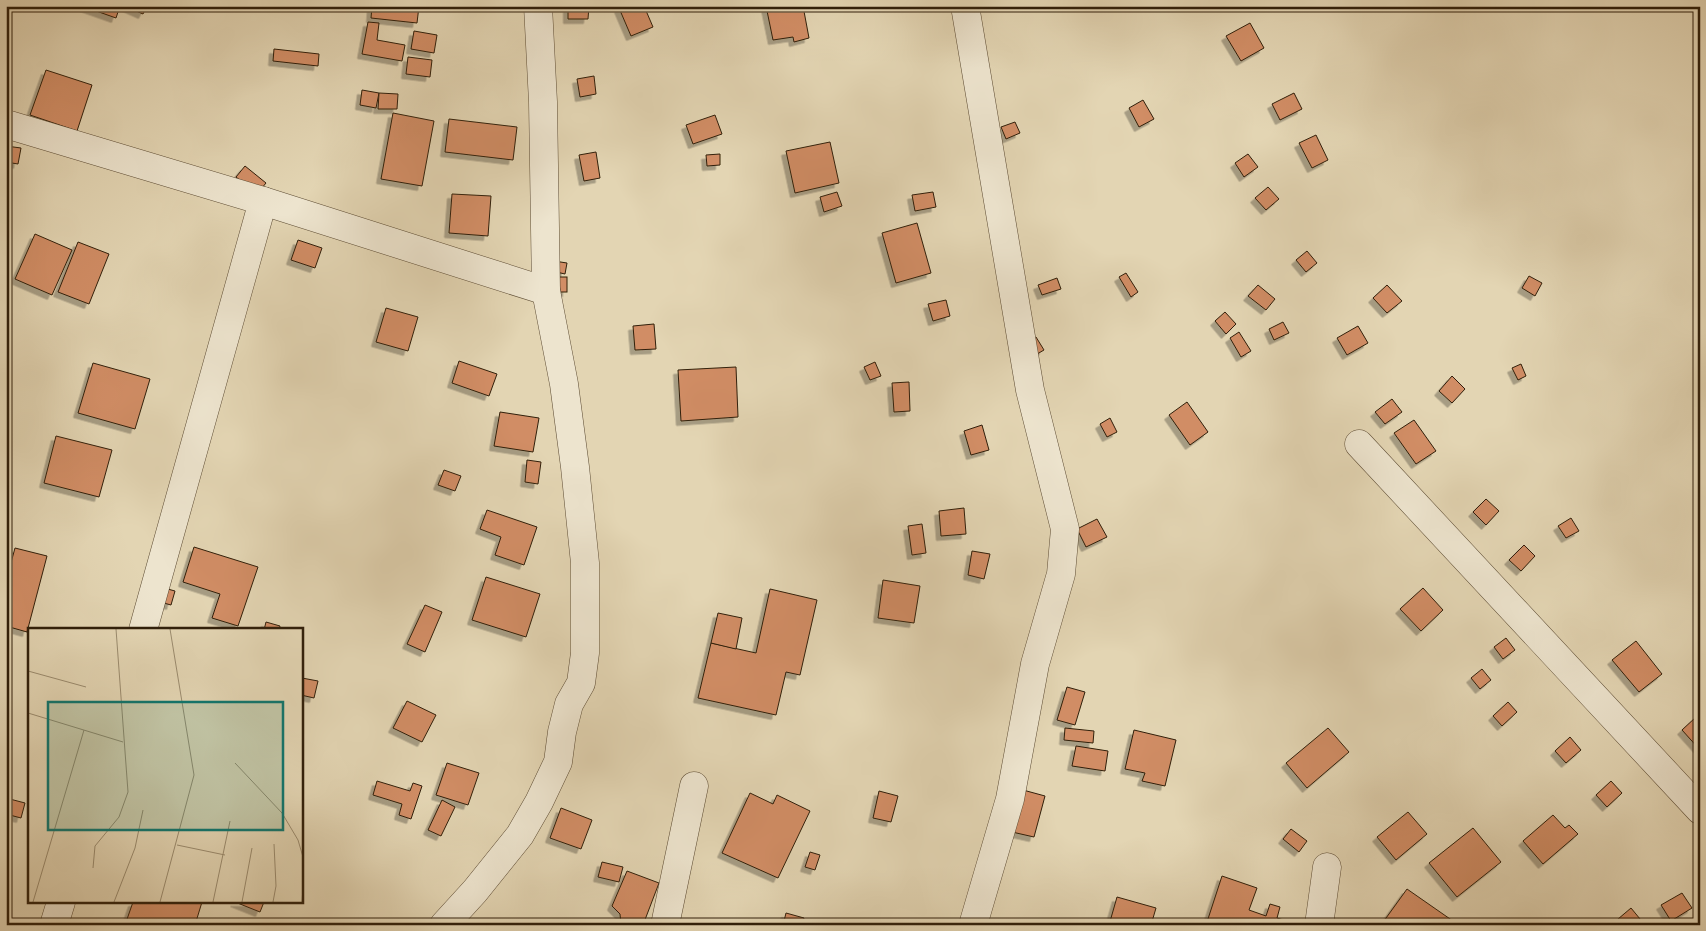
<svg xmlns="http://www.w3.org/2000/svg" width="1706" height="931" viewBox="0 0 1706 931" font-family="'IM FELL English',serif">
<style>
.building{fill:#d18d65;stroke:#301f0a;filter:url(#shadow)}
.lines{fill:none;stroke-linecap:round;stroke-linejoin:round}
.street-casing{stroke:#5d4c34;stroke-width:29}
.street{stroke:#ede4ce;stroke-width:28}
.inset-road{fill:none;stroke:#9b8c6f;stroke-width:1}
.view{fill:#0f766e;fill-opacity:0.15;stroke:#0f766e;stroke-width:2.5}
.inset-edge{fill:none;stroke:#301f0a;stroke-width:2.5}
</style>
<defs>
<filter id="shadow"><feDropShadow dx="-4.5" dy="4.5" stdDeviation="0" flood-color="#0004"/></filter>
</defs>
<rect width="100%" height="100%" fill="#e3d5b3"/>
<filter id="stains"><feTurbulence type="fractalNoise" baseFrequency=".004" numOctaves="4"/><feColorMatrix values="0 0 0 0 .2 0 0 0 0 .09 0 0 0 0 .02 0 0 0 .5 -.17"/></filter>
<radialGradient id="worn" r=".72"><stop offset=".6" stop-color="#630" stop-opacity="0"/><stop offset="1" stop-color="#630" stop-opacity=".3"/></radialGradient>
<g class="building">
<polygon points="82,6 120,6 116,18"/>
<polygon points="125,6 147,6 143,14"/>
<polygon points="372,6 419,6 417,23 371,18"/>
<polygon points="568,6 589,6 588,19 568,19"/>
<polygon points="623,6 644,6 653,27 631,36 619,8"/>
<polygon points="766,6 803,6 809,38 794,42 793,37 773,40"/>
<polygon points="368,22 379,23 377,40 405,45 402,61 362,54"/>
<polygon points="1250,23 1264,48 1241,61 1226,36"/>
<polygon points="414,31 437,35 434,53 411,49"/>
<polygon points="274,49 319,54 318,66 273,61"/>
<polygon points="408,57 432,60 430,77 406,74"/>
<polygon points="46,70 92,85 77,131 30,115"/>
<polygon points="594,76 596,94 580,97 577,79"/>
<polygon points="362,90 379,93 376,108 360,105"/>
<polygon points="379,93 398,94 397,109 378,109"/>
<polygon points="1294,93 1302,109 1280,120 1272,104"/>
<polygon points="1143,100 1154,119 1139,127 1129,108"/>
<polygon points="393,113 434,121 422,186 381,179"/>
<polygon points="715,115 722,134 693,144 686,125"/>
<polygon points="449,119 517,127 513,160 445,152"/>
<polygon points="1015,122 1020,133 1006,139 1001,127"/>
<polygon points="1316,135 1328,160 1312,168 1299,143"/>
<polygon points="830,142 839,183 795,193 786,151"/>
<polygon points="6,146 21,148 18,164 6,162"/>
<polygon points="596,152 600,178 584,181 579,155"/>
<polygon points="720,154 720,165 707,166 706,155"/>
<polygon points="1248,154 1258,167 1244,177 1235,163"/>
<polygon points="245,166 266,183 257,194 236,177"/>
<polygon points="1268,187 1279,199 1266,210 1255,198"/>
<polygon points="837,192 842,206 824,212 820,197"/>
<polygon points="933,192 936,207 915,211 912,195"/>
<polygon points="452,194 491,196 488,236 449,233"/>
<polygon points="917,223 931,273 896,283 882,233"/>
<polygon points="35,234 72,250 52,295 15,279"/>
<polygon points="298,240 322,248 315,268 291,260"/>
<polygon points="78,242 109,254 89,304 58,292"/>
<polygon points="1307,251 1317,263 1306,272 1296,260"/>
<polygon points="554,261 567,263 565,274 552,271"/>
<polygon points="1126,273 1138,292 1131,297 1119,277"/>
<polygon points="1529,276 1542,283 1535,296 1522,288"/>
<rect x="554" y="277" width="13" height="15"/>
<polygon points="1057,278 1061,289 1042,295 1038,285"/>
<polygon points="1258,285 1275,299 1266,310 1248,296"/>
<polygon points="1387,285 1402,301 1387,313 1373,298"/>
<polygon points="946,300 950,316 933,321 928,304"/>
<polygon points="386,308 418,317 408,351 376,342"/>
<polygon points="1225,312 1236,324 1226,334 1215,321"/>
<polygon points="1283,322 1289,333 1274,340 1269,329"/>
<polygon points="654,324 656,349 635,350 633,326"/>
<polygon points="1358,326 1368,343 1347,355 1337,338"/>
<polygon points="1239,332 1251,351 1241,357 1230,338"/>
<polygon points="1036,337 1044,350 1032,357 1024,344"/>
<polygon points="459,361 497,374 489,396 452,383"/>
<polygon points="875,362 881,376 870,380 864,367"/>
<polygon points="93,363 150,379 135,429 78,413"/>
<polygon points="1521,364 1526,376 1518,380 1512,368"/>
<polygon points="736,367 738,417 681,421 678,370"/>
<polygon points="1452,376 1465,389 1452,403 1439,391"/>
<polygon points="909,382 910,411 894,412 892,383"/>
<polygon points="1392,399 1402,412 1385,424 1375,412"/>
<polygon points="1187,402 1208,432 1190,445 1169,415"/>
<polygon points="500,412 539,418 533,452 494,446"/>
<polygon points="1110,418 1117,432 1107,437 1100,424"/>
<polygon points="1414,420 1436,451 1416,464 1394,433"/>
<polygon points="982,425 989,450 971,455 964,431"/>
<polygon points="56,436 112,450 99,497 44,483"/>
<polygon points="527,460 541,462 538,484 525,482"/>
<polygon points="444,470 461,476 455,491 438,485"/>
<polygon points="1486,499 1499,511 1486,525 1473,512"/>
<polygon points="964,508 966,534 941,536 939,511"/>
<polygon points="487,510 537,527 524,565 495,555 501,537 480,529"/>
<polygon points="1571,518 1579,531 1566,538 1558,526"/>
<polygon points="1097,519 1107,537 1086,547 1077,529"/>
<polygon points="922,524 926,553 912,555 908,526"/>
<polygon points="1524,545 1535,556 1521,571 1509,560"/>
<polygon points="194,547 258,567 238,626 212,618 220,594 183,582"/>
<polygon points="15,548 47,556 27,632 6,626 6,581"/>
<polygon points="972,551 990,554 984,579 968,575"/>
<polygon points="486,577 540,594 526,637 472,620"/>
<polygon points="883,580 920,586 914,623 878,618"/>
<polygon points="164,588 175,591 171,605 160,602"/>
<polygon points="1423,588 1443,610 1421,631 1400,609"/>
<polygon points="770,589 817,600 800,675 786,672 776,715 698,698 711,643 756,653"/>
<polygon points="425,605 442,612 425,652 407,644"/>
<polygon points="718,613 742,618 736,649 711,643"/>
<polygon points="266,622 280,626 279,630 264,630"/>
<polygon points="1506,638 1515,650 1503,659 1494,647"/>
<polygon points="1636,641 1662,674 1639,692 1612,660"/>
<polygon points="1482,669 1491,680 1480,689 1471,678"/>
<polygon points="302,678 318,681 314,698 301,695"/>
<polygon points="1067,687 1085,692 1075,725 1057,720"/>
<polygon points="407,701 436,715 422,742 393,728"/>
<polygon points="1508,702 1517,712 1502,726 1493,716"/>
<polygon points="1696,717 1700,722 1700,750 1682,730"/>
<polygon points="1065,728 1094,731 1093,743 1064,740"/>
<polygon points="1328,728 1349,752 1307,788 1286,763"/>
<polygon points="1134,730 1176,740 1165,786 1142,781 1145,773 1125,769"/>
<polygon points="1570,737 1581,750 1566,763 1555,751"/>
<polygon points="1076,746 1108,751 1105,771 1072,766"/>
<polygon points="447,763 479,773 468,805 436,795"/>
<polygon points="377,781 410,791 413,783 422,786 411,819 399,815 402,804 373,795"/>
<polygon points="1611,781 1622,793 1607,807 1596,795"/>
<polygon points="1023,790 1045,796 1034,837 1012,832"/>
<polygon points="879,791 898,796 891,822 873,818"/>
<polygon points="750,793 773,804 777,795 810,811 778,878 722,853"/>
<polygon points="6,798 25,803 21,818 6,814"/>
<polygon points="442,800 455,807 441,836 428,830"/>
<polygon points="561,808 592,820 581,849 550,838"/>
<polygon points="1408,812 1427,834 1396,860 1377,837"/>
<polygon points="1553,815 1565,828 1569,825 1578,834 1543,864 1523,841"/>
<polygon points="1473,828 1501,862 1457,897 1429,863"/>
<polygon points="1291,829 1307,841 1299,852 1283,839"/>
<polygon points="810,852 820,855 815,870 805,867"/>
<polygon points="602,862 623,867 619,882 598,877"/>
<polygon points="627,871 659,883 643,925 621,925 620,914 612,906"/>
<polygon points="1222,876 1257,888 1249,910 1266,916 1270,904 1280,907 1277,918 1294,923 1294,925 1206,925"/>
<polygon points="1407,889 1453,921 1450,925 1381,925"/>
<polygon points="1682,893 1692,908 1671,921 1661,905"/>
<polygon points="1117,897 1156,908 1151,925 1109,925"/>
<polygon points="133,902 202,902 195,925 125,925"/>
<polygon points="235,902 264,902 260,912"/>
<polygon points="1631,908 1645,925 1611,925"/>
<polygon points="786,913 804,918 802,925 783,925"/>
</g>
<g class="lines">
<defs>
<g id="street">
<polyline points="965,6 1030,390 1065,529 1061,574 1035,664 1010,799 973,925"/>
<polyline points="6,124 263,201 546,291"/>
<polyline points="1359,444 1700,810"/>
<polyline points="143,630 263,201"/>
<polyline points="54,925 61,902"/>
<polyline points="444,925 475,891 520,835 539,802 558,762 562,732 569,704 581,683 585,653 585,563 575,467 564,384 546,291 543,102 538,6"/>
<polyline points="665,925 694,786"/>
<polyline points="1319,925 1327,867"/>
</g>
</defs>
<use href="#street" class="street-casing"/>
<use href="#street" class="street"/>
</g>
<g transform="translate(28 628)">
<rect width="275" height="275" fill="#e3d5b3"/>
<path class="inset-road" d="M0,43L58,59M0,85L95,114M207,135L254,185L270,212L275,229M149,217L197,227M65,240L67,218L91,189L100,164L88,1M5,274L56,102M86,274L107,220L115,182M132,274L166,147L142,1M185,274L202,193M214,274L224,220M245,274L248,258L246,216M274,274L275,259"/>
<path class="view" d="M20,74H255V202H20Z"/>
<rect width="275" height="275" class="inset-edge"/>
</g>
<rect width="1706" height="931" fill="none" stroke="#e3d5b3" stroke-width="25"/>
<rect x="8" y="8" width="1691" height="916" fill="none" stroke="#301f0a" stroke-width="2.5"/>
<rect x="12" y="12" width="1681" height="906" fill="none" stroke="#301f0a"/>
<rect width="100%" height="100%" filter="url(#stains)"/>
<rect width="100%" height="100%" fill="url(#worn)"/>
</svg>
